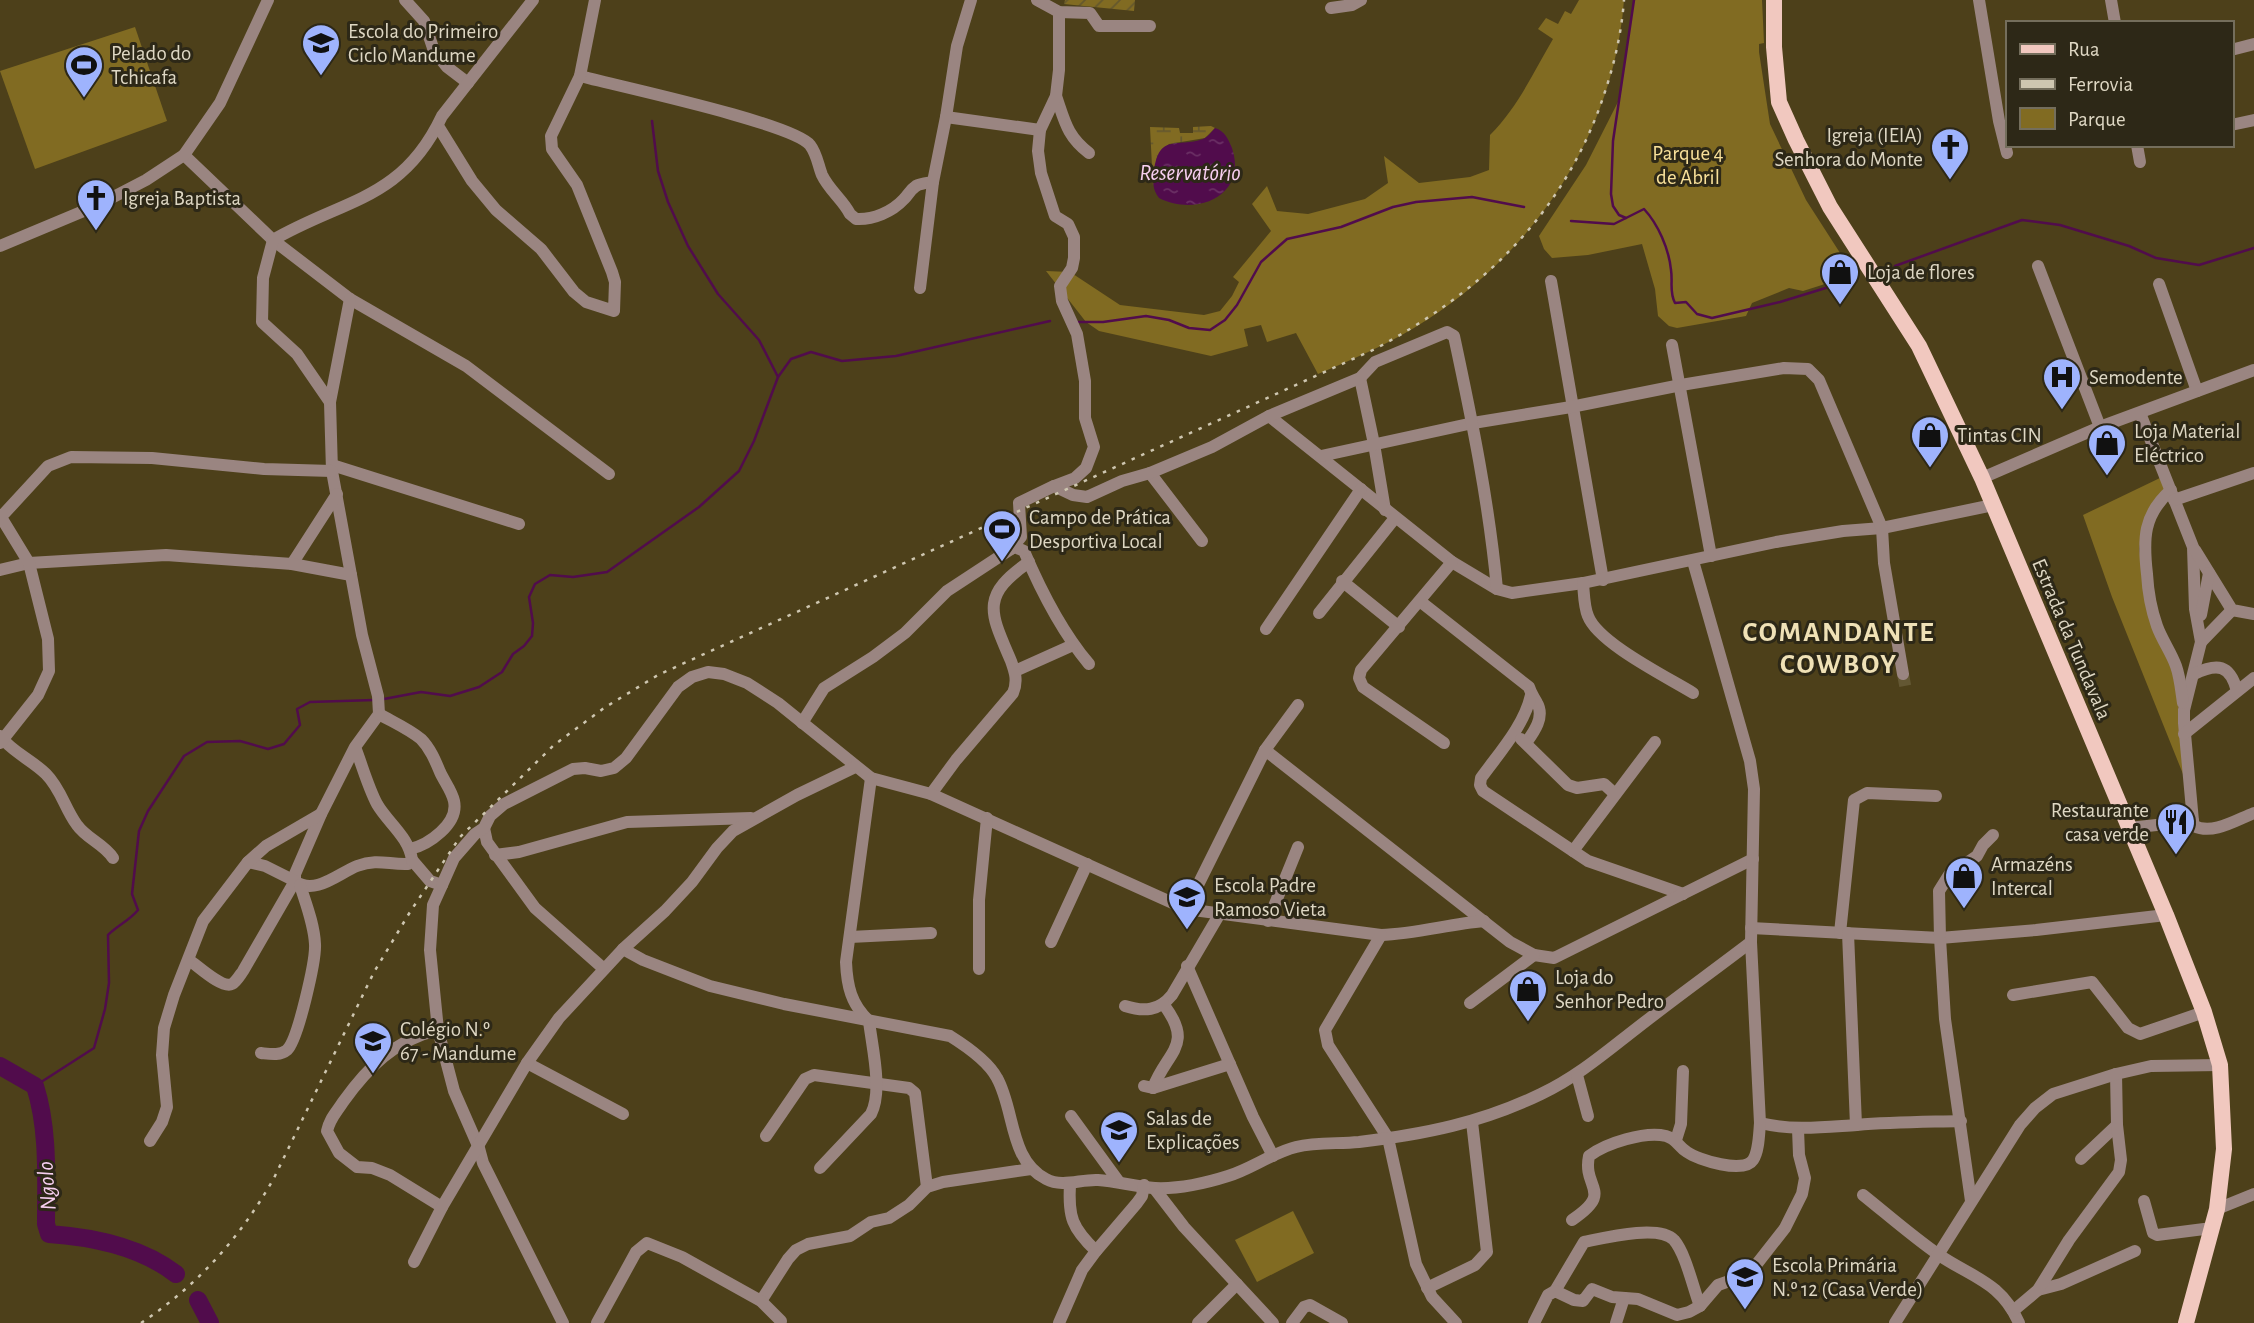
<svg xmlns="http://www.w3.org/2000/svg" width="2254" height="1323" viewBox="0 0 2254 1323" font-family="'Alegreya Sans',sans-serif">
<style>
.green{fill:#816b22}
.wetland{fill:url(#wetland-marsh)}
.garden{fill:url(#garden-furrows)}
.water{fill:url(#water-ripples)}
.lines{fill:none;stroke-linecap:round;stroke-linejoin:round}
.stream{stroke:#510c4c;stroke-width:2.5}
.river{stroke:#510c4c;stroke-width:18}
.minor-tunnel{stroke:#635733;stroke-width:12;stroke-dasharray:12 6;stroke-linecap:butt}
.minor{stroke:#9a8581;stroke-width:12}
.major{stroke:#f1c8bf;stroke-width:16}
.rail{stroke:#cec6b0;stroke-width:2.5;stroke-dasharray:3.5 7;stroke-linecap:butt}
.labels{text-anchor:middle;stroke-width:6;stroke-linejoin:round;paint-order:stroke}
.poi-label{font-size:21px;fill:#ded7c3;stroke:#2d2817;text-anchor:start}
.park-label{font-size:21px;fill:#f8e099;stroke:#2d2817}
.street-label{font-size:21px;fill:#ded7c3;stroke:#2d2817}
.water-label{font-size:23px;font-style:italic;fill:#f7cff0;stroke:#2d2817}
.district-label{font-size:28px;font-weight:bold;letter-spacing:2px;fill:#efe1b6;stroke:#2d2817}
</style>
<defs>
<pattern id="wetland-marsh" width="20" height="14" patternUnits="userSpaceOnUse" patternTransform="scale(1.75)"><rect width="20" height="14" fill="#816b22"/><path d="M1 5h8M5 5V1M11 12h8M15 12V8" fill="none" stroke="#65582d"/></pattern>
<pattern id="garden-furrows" width="10" height="10" patternUnits="userSpaceOnUse" patternTransform="scale(1.75)"><rect width="10" height="10" fill="#816b22"/><path d="M-1 1l2-2M0 10L10 0M9 11l2-2" fill="none" stroke="#65582d"/></pattern>
<pattern id="water-ripples" width="26" height="14" patternUnits="userSpaceOnUse" patternTransform="scale(1.75)"><rect width="26" height="14" fill="#510c4c"/><path d="M2 4q2-2 4 0t4 0M15 11q2-2 4 0t4 0" fill="none" stroke="#6a2f64"/></pattern>
</defs>
<rect width="100%" height="100%" fill="#4d401a"/>
<g class="green">
<path d="M1579,0H1624C1614,136 1531,258 1414,328C1384,346 1351,360 1318,374L1296,333L1267,342L1261,325L1244,329L1248,346L1211,356L1099,331L1086,322L1046,271L1070,272L1120,305L1204,315L1220,311L1232,296L1239,282L1233,277L1271,231L1252,204L1267,186L1277,211L1308,214L1365,199L1388,183L1384,156L1419,183L1470,177L1489,170L1490,135C1518,107 1533,73 1553,39L1538,29L1546,18L1558,24L1565,11L1571,14Z"/>
<polygon points="1634,0 1762,0 1764,43 1759,44 1759,52 1770,124 1806,200 1851,270 1822,285 1803,291 1789,288 1752,303 1746,316 1677,328 1669,326 1658,316 1655,289 1642,244 1588,255 1552,258 1544,249 1539,236 1586,165 1620,98"/>
<polygon points="135,27 167,121 35,169 0,71"/>
<polygon points="2162,477 2167,488 2149,511 2139,548 2146,599 2170,660 2177,690 2185,779 2112,597 2083,515"/>
<polygon points="1293,1211 1314,1253 1257,1282 1235,1240"/>
</g>
<polygon class="wetland" points="1211,126 1215,128 1205,138 1169,144 1157,157 1153,186 1150,127 1179,128 1180,133 1193,133 1193,127"/>
<polygon class="garden" points="1065,0 1135,0 1134,11 1064,4"/>
<path class="water" d="M1215,128C1225,131 1228,139 1232,148C1248,196 1196,217 1159,198C1152,189 1153,182 1154,171C1159,133 1177,148 1203,139C1208,137 1212,131 1215,128Z"/>
<g class="lines">
<g class="stream">
<polyline points="652,121 658,171 668,202 688,246 718,294 759,340 778,377"/>
<polyline points="1626,218 1619,215 1613,206 1611,194 1613,141 1634,0"/>
<path d="M1571,221L1614,224L1644,209C1658,224 1669,249 1671,270C1673,282 1669,292 1675,303L1686,302L1697,314L1712,318L1780,302L1855,279"/>
<polyline points="1895,266 2022,220 2060,225 2129,246 2156,258 2199,265 2254,248"/>
<polyline points="1078,322 1103,322 1146,316 1169,320 1189,328 1210,330 1225,320 1237,305 1261,262 1287,239 1341,227 1393,207 1416,202 1472,197 1524,207"/>
<polyline points="384,699 421,692 450,696 479,687 502,672 513,654 524,646 532,636 533,623 529,597 535,584 550,575 573,577 607,572 699,507 739,471 754,441 778,377 791,359 811,352 842,361 896,356 1050,321"/>
<path d="M35,1086L94,1048L105,1009L109,983L108,935C117,926 130,920 138,910L132,894L139,831L148,811L184,756L207,742L240,741L268,749L284,744L300,725L297,709L310,702L374,700"/>
</g>
<g class="river">
<path d="M0,1066L35,1086C49,1130 46,1179 46,1224L49,1234C93,1237 141,1247 176,1274"/>
<polyline points="198,1300 210,1323"/>
</g>
<polyline class="minor-tunnel" points="1903,674 1906,690"/>
<g class="minor">
<polyline points="405,0 424,21 434,51 447,67 468,83"/>
<polyline points="1037,0 1059,12 1090,13 1099,26 1150,26"/>
<polyline points="1979,0 1999,121 2007,153"/>
<polyline points="2111,0 2115,23"/>
<polyline points="1331,8 1352,5 1361,0"/>
<polyline points="2231,50 2254,44"/>
<path d="M580,76C617,86 792,123 810,145C817,154 818,165 822,175C829,190 843,200 850,214L856,219C873,220 892,212 904,199C908,195 910,190 916,186C921,183 927,183 933,182"/>
<path d="M1056,96C1065,122 1067,136 1089,153"/>
<polyline points="946,117 1040,130"/>
<polyline points="2231,125 2254,120"/>
<polyline points="438,126 472,181 496,210 541,249 574,292 586,302 614,311 615,282 612,272 577,185 552,149 551,136 580,76 595,0"/>
<polyline points="2137,145 2140,162"/>
<polyline points="184,155 273,240 350,299 466,366 609,474"/>
<polyline points="0,246 98,205 146,180 184,155 220,103 268,0"/>
<polyline points="2038,266 2100,427"/>
<polyline points="1551,281 1603,580"/>
<polyline points="2159,284 2197,391"/>
<polyline points="920,288 933,182 946,117 957,46 971,0"/>
<path d="M350,299L330,402L332,471L362,635L378,696L379,714L355,747L321,814L295,874V881C315,896 339,873 357,866C378,858 389,865 408,864L412,860C409,837 388,823 377,804C368,787 362,765 355,747"/>
<polyline points="1672,345 1711,556"/>
<polyline points="1360,378 1374,444 1385,510"/>
<path d="M330,402L297,354L262,322L263,278L273,240C343,199 402,201 442,116L533,0"/>
<path d="M2140,413L2193,547L2195,609L2201,642L2184,710V723L2193,821L2194,826C2213,835 2236,820 2254,813"/>
<polyline points="1269,416 1452,562 1497,589 1512,593 1583,583 1776,542 1843,531 1882,528 1993,505"/>
<polyline points="1321,456 1473,423 1571,407 1681,385 1784,368 1808,369 1819,380 1882,528 1884,563 1903,674"/>
<polyline points="332,465 519,524"/>
<polyline points="1150,473 1202,541"/>
<polyline points="1982,478 2100,427 2254,370"/>
<polyline points="1054,486 1075,478 1086,468 1094,447 1085,418 1085,381 1077,334 1062,301 1060,286 1072,268 1074,258 1074,237 1068,224 1055,216 1041,173 1038,151 1040,130 1056,96 1059,70 1059,12"/>
<path d="M2171,490C2143,515 2143,539 2147,574C2148,592 2151,609 2157,626C2162,640 2171,652 2176,666C2180,677 2181,690 2183,703"/>
<polyline points="2174,500 2254,473"/>
<path d="M1011,549L1015,547L1024,551C1041,591 1061,631 1089,664"/>
<polyline points="2195,550 2232,610 2254,614"/>
<polyline points="292,564 337,494"/>
<polyline points="0,570 29,563 166,555 292,564 351,575"/>
<polyline points="1342,581 1399,627"/>
<path d="M1583,583C1584,594 1584,607 1588,616C1598,643 1667,677 1693,693"/>
<path d="M1421,602L1529,687C1531,694 1534,697 1537,703C1545,717 1534,732 1526,743"/>
<polyline points="1319,613 1395,518"/>
<polyline points="2201,615 2209,573"/>
<polyline points="1266,629 1361,489"/>
<polyline points="2201,642 2232,610"/>
<polyline points="1015,671 1073,645"/>
<path d="M2194,674C2217,663 2230,664 2237,691"/>
<path d="M1531,695C1524,726 1499,753 1481,778L1480,785L1483,791L1588,861L1683,894"/>
<path d="M379,714C393,722 409,729 421,739C430,748 435,760 440,772C444,781 452,791 454,801C459,824 428,845 410,849"/>
<path d="M802,723L824,688L873,657L905,633L947,591L1011,549L1021,537L1019,503L1054,486L1073,495L1087,497L1122,481L1150,473L1212,447L1269,416L1360,378L1375,362L1447,332L1454,336C1472,420 1489,503 1497,589"/>
<polyline points="2184,734 2254,678"/>
<path d="M0,736C12,752 32,760 46,774C61,789 65,809 77,825C87,839 104,844 113,858"/>
<polyline points="1521,739 1568,785 1577,788 1604,784 1615,794"/>
<polyline points="0,743 38,695 49,671 48,639 29,563 1,517 48,466 71,457 152,458 264,469 332,471"/>
<polyline points="1444,743 1363,687 1359,678 1361,670 1452,562"/>
<polyline points="1265,750 1510,942 1534,955 1554,958 1753,859"/>
<path d="M931,794L956,760L1013,693C1018,681 1015,672 1011,661C990,612 980,596 1029,562"/>
<polyline points="484,828 487,842 535,908 604,969"/>
<polyline points="2129,828 2193,821"/>
<polyline points="1573,851 1655,742"/>
<polyline points="495,855 519,852 627,822 751,818"/>
<polyline points="412,860 430,881 442,885 433,905 430,950 438,1030 454,1091 479,1148 483,1163 563,1323"/>
<path d="M442,885L454,858L475,834L484,828L490,816L504,804L573,769L585,768L601,771L614,768L626,758L678,687L692,677L708,672L724,674L747,683L778,703L871,778L931,794L1186,909L1381,935C1416,934 1449,924 1484,921"/>
<polyline points="1186,909 1265,750 1298,705"/>
<polyline points="1268,921 1298,847"/>
<polyline points="1751,928 1940,938 2036,930 2166,915"/>
<polyline points="1840,933 1854,800 1867,793 1936,796"/>
<polyline points="1848,933 1856,1125"/>
<polyline points="1381,935 1325,1030 1328,1045 1388,1138 1416,1264 1432,1297 1456,1323"/>
<polyline points="850,937 931,933"/>
<polyline points="1051,942 1087,864"/>
<path d="M623,949L643,960L710,986L784,1004L950,1036C966,1046 988,1061 997,1078C1015,1110 1009,1160 1046,1179C1063,1188 1080,1179 1098,1180C1117,1181 1136,1187 1155,1188C1178,1189 1206,1183 1228,1176C1251,1169 1272,1153 1296,1147C1316,1142 1338,1144 1359,1142C1425,1134 1481,1123 1541,1094C1577,1077 1606,1052 1637,1028C1674,999 1713,971 1751,942"/>
<path d="M189,960C198,966 222,989 232,984C236,982 240,975 243,971L295,881L265,866L248,862"/>
<polyline points="1187,966 1253,1117 1273,1156"/>
<polyline points="979,969 979,900 987,818"/>
<polyline points="2013,995 2092,982 2128,1028 2140,1034 2204,1012"/>
<polyline points="1470,1003 1534,955"/>
<path d="M1125,1006C1144,1012 1159,1011 1172,995L1219,915"/>
<path d="M438,1030C395,1040 368,1067 343,1102C336,1113 330,1118 327,1131L339,1153L357,1167L372,1168L390,1175L442,1207"/>
<path d="M261,1053C270,1054 280,1056 287,1050C298,1040 316,960 315,944C314,924 306,904 300,885"/>
<polyline points="527,1063 623,1114"/>
<polyline points="1577,1075 1588,1116"/>
<polyline points="1144,1086 1153,1088 1230,1064"/>
<path d="M1153,1088C1166,1052 1195,1046 1164,1005"/>
<polyline points="1071,1116 1119,1182"/>
<path d="M1760,1123C1794,1131 1824,1127 1857,1125C1892,1122 1926,1122 1961,1121"/>
<polyline points="766,1136 805,1079 814,1075 909,1088 915,1093 927,1187"/>
<polyline points="1676,1140 1681,1124 1683,1071"/>
<polyline points="150,1141 162,1122 167,1107 162,1055 164,1028 174,995 203,921 248,862 266,846 321,814"/>
<polyline points="2081,1159 2117,1125"/>
<path d="M820,1168L871,1114C883,1091 872,1047 869,1021C851,1004 847,986 846,962L871,778"/>
<path d="M1070,1184C1068,1217 1072,1228 1096,1251"/>
<polyline points="1154,1188 1184,1227 1273,1323"/>
<path d="M1863,1195C1888,1215 1913,1237 1939,1255C1973,1278 2001,1282 2019,1323"/>
<polyline points="1971,1201 1945,1019 1940,938 1939,891 1949,875 1977,856 1983,845 1993,835"/>
<polyline points="2144,1201 2153,1233 2157,1235 2212,1228"/>
<polyline points="2217,1209 2254,1194"/>
<path d="M1572,1220C1615,1191 1582,1189 1589,1156C1606,1143 1645,1131 1666,1136C1677,1139 1678,1147 1687,1152C1698,1160 1744,1174 1753,1160C1759,1151 1759,1134 1760,1123L1751,942L1754,789L1750,761L1693,561"/>
<polyline points="414,1262 442,1207 527,1063 559,1018 623,949 665,911 692,882 717,848 733,831 797,795 855,767"/>
<polyline points="1427,1288 1475,1265 1487,1252 1472,1122"/>
<polyline points="2038,1290 2061,1284 2135,1251"/>
<path d="M1555,1291L1584,1242C1604,1238 1659,1224 1674,1240C1686,1254 1693,1288 1700,1306"/>
<polyline points="761,1301 788,1259 796,1250 808,1244 850,1236 871,1222 889,1218 909,1205 927,1187 943,1182 1031,1169"/>
<polyline points="2013,1311 2038,1290 2069,1240 2119,1172 2121,1160 2117,1125 2116,1074"/>
<polyline points="597,1323 636,1252 647,1243 682,1257 761,1301 781,1321"/>
<polyline points="1059,1323 1082,1270 1096,1251 1137,1203 1142,1196 1144,1185"/>
<polyline points="1198,1323 1237,1284"/>
<polyline points="1292,1323 1304,1307 1310,1305 1342,1323"/>
<polyline points="1534,1323 1548,1295 1555,1291 1574,1300 1583,1301 1592,1289 1612,1297 1638,1299 1677,1315 1689,1312 1700,1306 1718,1285 1749,1274 1785,1228 1802,1194 1805,1178 1799,1155 1798,1129"/>
<polyline points="1616,1323 1624,1298"/>
<polyline points="1895,1323 2020,1125 2035,1108 2053,1094 2116,1074 2151,1066 2220,1065"/>
</g>
<polyline class="major" points="1774,0 1774,47 1779,102 1796,140 1830,207 1919,346 1982,478 2166,915 2204,1012 2220,1065 2224,1149 2217,1209 2186,1323"/>
<path class="rail" d="M141,1323C198,1285 240,1238 274,1178L374,972L410,912L460,837L554,745L604,708L658,675L1375,349C1479,293 1557,221 1599,109C1612,73 1621,39 1624,0"/>
</g>
<defs>
<symbol id="school-pin" viewBox="-11 -11 22 30"><path d="M0 17L-7.5 6A9.5 9.5 0 1 1 7.5 6Z" fill="#9eb3fd" stroke="#2d2817"/><path d="M0-5L7-2L0 1L-7-2ZM-4 1L0 2.5L4 1V4Q0 6-4 4Z" fill="#111"/></symbol>
<symbol id="stadium-pin" viewBox="-11 -11 22 30"><path d="M0 17L-7.5 6A9.5 9.5 0 1 1 7.5 6Z" fill="#9eb3fd" stroke="#2d2817"/><path d="M0-5a6.5 5 0 1 0 0 10a6.5 5 0 1 0 0-10ZM-3.5-1.8h7v3.6h-7Z" fill="#111"/></symbol>
<symbol id="church-pin" viewBox="-11 -11 22 30"><path d="M0 17L-7.5 6A9.5 9.5 0 1 1 7.5 6Z" fill="#9eb3fd" stroke="#2d2817"/><path d="M-1.2-6h2.4v3.5h3.3v2.4h-3.3V6h-2.4V-.1h-3.3v-2.4h3.3Z" fill="#111"/></symbol>
<symbol id="shop-pin" viewBox="-11 -11 22 30"><path d="M0 17L-7.5 6A9.5 9.5 0 1 1 7.5 6Z" fill="#9eb3fd" stroke="#2d2817"/><path d="M-5-2.5h2.3a2.7 3.5 0 0 1 5.4 0H5L5.5 6h-11ZM-1.5-2.5h3a1.5 2.3 0 0 0-3 0Z" fill="#111"/></symbol>
<symbol id="hospital-pin" viewBox="-11 -11 22 30"><path d="M0 17L-7.5 6A9.5 9.5 0 1 1 7.5 6Z" fill="#9eb3fd" stroke="#2d2817"/><path d="M-5-5h3v3.5h4V-5h3V5h-3V1.5h-4V5h-3Z" fill="#111"/></symbol>
<symbol id="restaurant-pin" viewBox="-11 -11 22 30"><path d="M0 17L-7.5 6A9.5 9.5 0 1 1 7.5 6Z" fill="#9eb3fd" stroke="#2d2817"/><path d="M-5-6h1v4h1v-4h1v4h1v-4h1v5L-1.5 .5V6h-2V.5L-5-1ZM5-6V6H3V1.5H1.5Q1.5-4 5-6Z" fill="#111"/></symbol>
</defs>
<g fill-rule="evenodd">
<use href="#school-pin" x="299" y="21" width="44" height="60"/>
<use href="#stadium-pin" x="62" y="43" width="44" height="60"/>
<use href="#church-pin" x="1928" y="125" width="44" height="60"/>
<use href="#church-pin" x="74" y="176" width="44" height="60"/>
<use href="#shop-pin" x="1818" y="250" width="44" height="60"/>
<use href="#hospital-pin" x="2040" y="355" width="44" height="60"/>
<use href="#shop-pin" x="1908" y="413" width="44" height="60"/>
<use href="#shop-pin" x="2085" y="421" width="44" height="60"/>
<use href="#stadium-pin" x="980" y="507" width="44" height="60"/>
<use href="#restaurant-pin" x="2154" y="800" width="44" height="60"/>
<use href="#shop-pin" x="1942" y="854" width="44" height="60"/>
<use href="#school-pin" x="1165" y="875" width="44" height="60"/>
<use href="#shop-pin" x="1506" y="967" width="44" height="60"/>
<use href="#school-pin" x="351" y="1019" width="44" height="60"/>
<use href="#school-pin" x="1097" y="1108" width="44" height="60"/>
<use href="#school-pin" x="1723" y="1255" width="44" height="60"/>
</g>
<g class="labels">
<g class="poi-label">
<text x="348" y="38">Escola do Primeiro<tspan x="348" dy="24">Ciclo Mandume</tspan></text>
<text x="111" y="60">Pelado do<tspan x="111" dy="24">Tchicafa</tspan></text>
<text x="1923" y="142" text-anchor="end">Igreja (IEIA)<tspan x="1923" dy="24">Senhora do Monte</tspan></text>
<text x="123" y="205">Igreja Baptista</text>
<text x="1867" y="279">Loja de flores</text>
<text x="2089" y="384">Semodente</text>
<text x="2134" y="438">Loja Material<tspan x="2134" dy="24">Eléctrico</tspan></text>
<text x="1957" y="442">Tintas CIN</text>
<text x="1029" y="524">Campo de Prática<tspan x="1029" dy="24">Desportiva Local</tspan></text>
<text x="2149" y="817" text-anchor="end">Restaurante<tspan x="2149" dy="24">casa verde</tspan></text>
<text x="1991" y="871">Armazéns<tspan x="1991" dy="24">Intercal</tspan></text>
<text x="1214" y="892">Escola Padre<tspan x="1214" dy="24">Ramoso Vieta</tspan></text>
<text x="1555" y="984">Loja do<tspan x="1555" dy="24">Senhor Pedro</tspan></text>
<text x="400" y="1036">Colégio N.º<tspan x="400" dy="24">67 - Mandume</tspan></text>
<text x="1146" y="1125">Salas de<tspan x="1146" dy="24">Explicações</tspan></text>
<text x="1772" y="1272">Escola Primária<tspan x="1772" dy="24">N.º 12 (Casa Verde)</tspan></text>
</g>
<g class="park-label">
<text x="1688" y="160">Parque 4<tspan x="1688" dy="24">de Abril</tspan></text>
</g>
<g class="street-label">
<text transform="translate(2072 639) rotate(67)" y="7">Estrada da Tundavala</text>
</g>
<g class="water-label">
<text x="1190" y="180">Reservatório</text>
<text transform="translate(46 1186) rotate(-94)" y="8">Ngolo</text>
</g>
<g class="district-label">
<text x="1839" y="641">COMANDANTE<tspan x="1839" dy="32">COWBOY</tspan></text>
</g>
</g>
<rect x="2006" y="21" width="228" height="126" fill="#2d2817" stroke="#746e5c" stroke-width="2"/>
<rect x="2020" y="44" width="35" height="10" fill="#f1c8bf" stroke="#746e5c" stroke-width="2"/>
<text x="2068" y="56" font-size="21" fill="#ded7c3">Rua</text>
<rect x="2020" y="79" width="35" height="10" fill="#cec6b0" stroke="#746e5c" stroke-width="2"/>
<text x="2068" y="91" font-size="21" fill="#ded7c3">Ferrovia</text>
<rect x="2020" y="108" width="35" height="21" fill="#816b22" stroke="#746e5c" stroke-width="2"/>
<text x="2068" y="126" font-size="21" fill="#ded7c3">Parque</text>
</svg>
